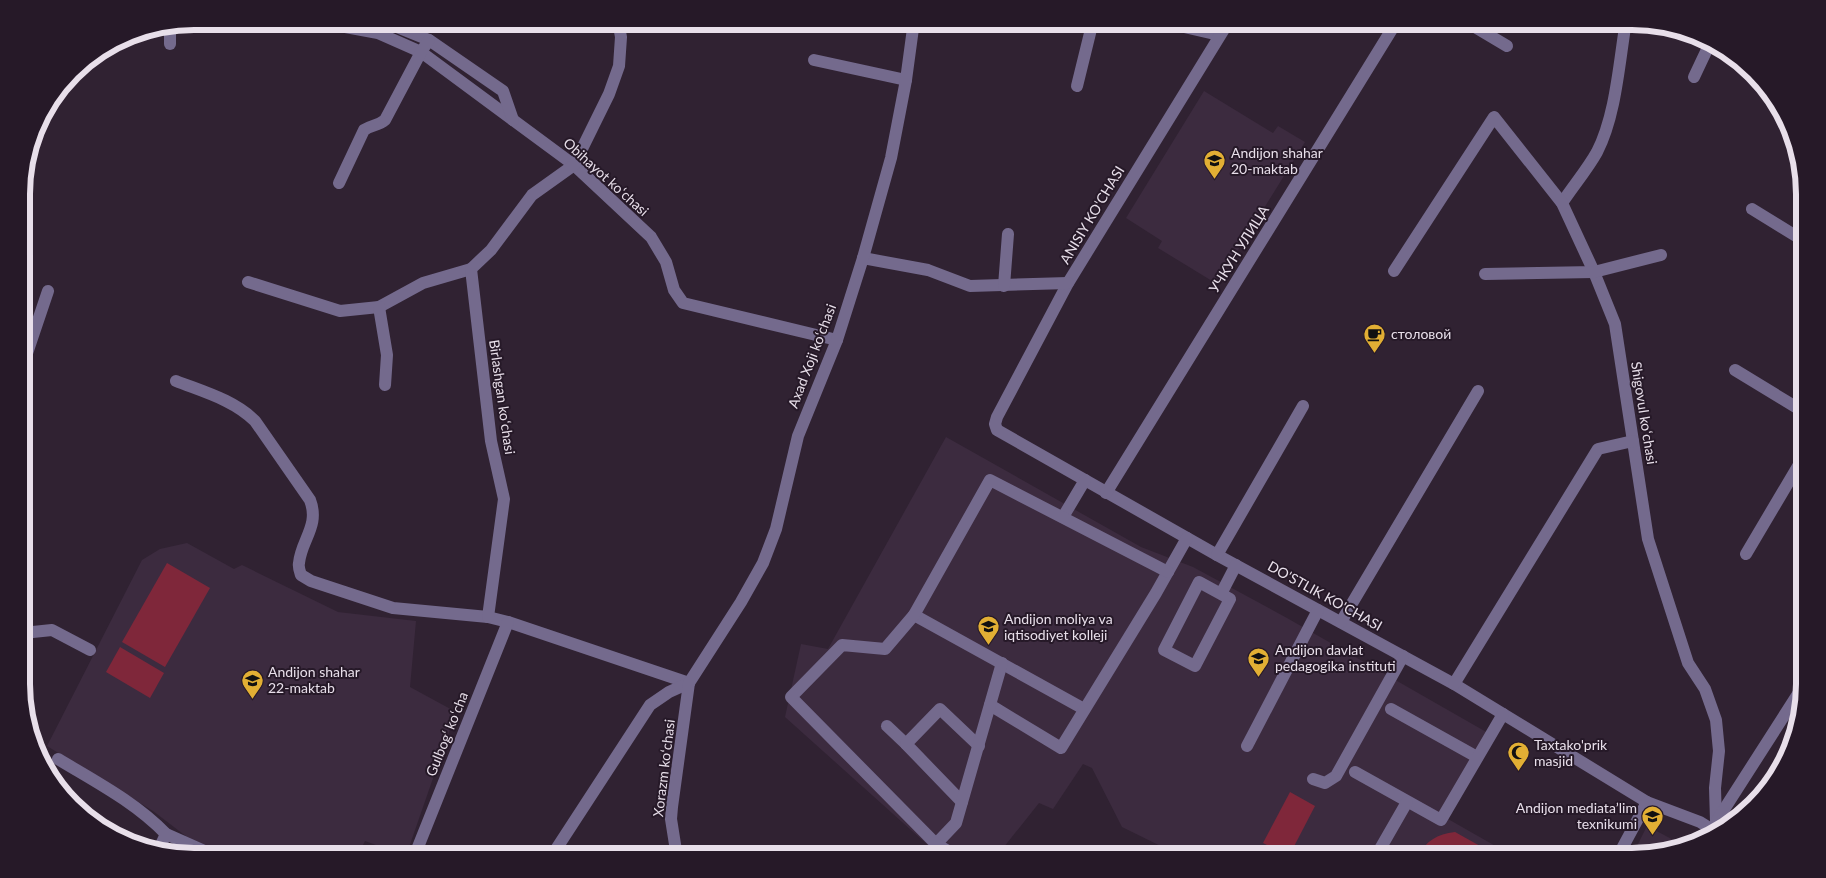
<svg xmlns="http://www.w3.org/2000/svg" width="1826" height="878" viewBox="0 0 1826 878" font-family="Lato,sans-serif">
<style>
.built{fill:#3c2b3f}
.green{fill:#7f273a}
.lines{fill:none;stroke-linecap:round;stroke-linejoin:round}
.minor{stroke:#746a8d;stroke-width:12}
.labels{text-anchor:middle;stroke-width:4;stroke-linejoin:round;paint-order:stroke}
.poi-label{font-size:14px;fill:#e8dfea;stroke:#261928;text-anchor:start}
.street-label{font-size:14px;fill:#e8dfea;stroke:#261928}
.rim{fill:none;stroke:#e8dfea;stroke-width:6}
</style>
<rect width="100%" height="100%" fill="#302232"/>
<g class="built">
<polygon points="1204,91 1273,133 1278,126 1305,142 1217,284 1158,248 1162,241 1126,218"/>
<polygon points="946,437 1141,547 1193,567 1287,618 1495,737 1448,819 1513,856 1183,857 1122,827 1092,768 1083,764 1053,809 1039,803 996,857 924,857 931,848 785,717 801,644 828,649"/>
<polygon points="187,543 234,569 242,565 338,612 416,621 410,687 456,712 406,856 365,841 357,857 234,857 187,837 153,811 47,746 142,560 160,549"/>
<polygon points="1647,826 1681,844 1643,856 1632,856"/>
</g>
<g class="green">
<polygon points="167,563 210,588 165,667 122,642"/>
<polygon points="120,647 164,673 150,698 106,672"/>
<polygon points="1290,792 1315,806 1289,856 1263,843"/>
<path d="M1455,832L1498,856H1418C1426,841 1437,834 1455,832Z"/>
</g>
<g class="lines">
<g class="minor">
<polyline points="313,21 378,33 421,52 574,165 651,237 666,262 674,290 683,303 837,340"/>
<polyline points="382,21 429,40 503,91 513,120"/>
<polyline points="1158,21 1219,35"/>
<polyline points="1229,21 1068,283 997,417 995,424 997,430 1217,555 1454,684 1647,802 1700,822 1716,832"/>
<polyline points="1465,21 1507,46"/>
<polyline points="170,44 170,26"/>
<polyline points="814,60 906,80"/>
<polyline points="1694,77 1711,41"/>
<polyline points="1077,86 1093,21"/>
<path d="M339,183L364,130C371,125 378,126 385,120L421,52L429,40"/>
<path d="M1562,203C1573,186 1587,170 1597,152C1616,115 1619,63 1626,21"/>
<polyline points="1752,209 1804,241"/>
<polyline points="863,258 928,270 970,286 1068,283"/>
<polyline points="1394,271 1494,117 1562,203 1594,272 1615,324 1648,539 1688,663 1705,689 1716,720 1719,751 1715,788 1716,821"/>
<polyline points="1485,274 1594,272 1661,255"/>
<polyline points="248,282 340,311 379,307 423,283 471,269"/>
<polyline points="1004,286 1008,234"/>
<polyline points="379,307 387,355 385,385"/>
<polyline points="22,368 48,291"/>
<polyline points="1735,370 1804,412"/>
<path d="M176,381C204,392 234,400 255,421L310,500C320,526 301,540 299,563C298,567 300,572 301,575L311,581L393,608L488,617L508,622L689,683"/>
<polyline points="1106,493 1397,21"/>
<polyline points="1063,517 1085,480"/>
<polyline points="1746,554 1804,456"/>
<polyline points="1217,555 1303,406"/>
<polyline points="1221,594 1199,582 1164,650 1195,666 1230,599 1221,594 1236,565"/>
<polyline points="914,615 1084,709"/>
<polyline points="488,617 504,499 491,441 471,269 491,250 532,195 574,165 609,94 619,66 621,37 618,21"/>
<polyline points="1341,622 1478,391"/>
<polyline points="23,633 52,630 90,650"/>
<polyline points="1454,684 1598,449 1633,441"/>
<polyline points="990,705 1061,748 1156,593 1187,538"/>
<polyline points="1391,709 1477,757"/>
<polyline points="887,726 906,744"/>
<polyline points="1247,746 1318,610"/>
<path d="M58,759C96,782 135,802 166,834"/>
<polyline points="1355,772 1441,820 1503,714"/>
<polyline points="1313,779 1325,783 1336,776 1403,656"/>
<polyline points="962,802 906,744 940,709 979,746"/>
<polyline points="1716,822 1805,683"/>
<polyline points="936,844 956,823 1002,663"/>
<polyline points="159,849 166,834 218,857"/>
<polyline points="1376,856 1407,802"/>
<polyline points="1618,856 1647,802"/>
<polyline points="414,857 508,622"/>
<polyline points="551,857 650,705 669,692 689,683"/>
<polyline points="677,857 671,819 672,807 689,683 741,602 763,563 776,529 798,436 837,340 863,258 891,158 906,80 914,21"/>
<polyline points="958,857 936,844 791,697 842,645 885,649 914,615 990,480 1168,572"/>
</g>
</g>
<defs>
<symbol id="school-pin" viewBox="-11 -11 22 30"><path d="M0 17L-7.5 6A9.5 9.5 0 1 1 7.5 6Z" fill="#e2af34" stroke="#261928"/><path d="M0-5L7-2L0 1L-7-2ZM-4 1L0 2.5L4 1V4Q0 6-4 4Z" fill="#111"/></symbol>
<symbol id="cafe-pin" viewBox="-11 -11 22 30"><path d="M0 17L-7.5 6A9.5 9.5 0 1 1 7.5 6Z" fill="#e2af34" stroke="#261928"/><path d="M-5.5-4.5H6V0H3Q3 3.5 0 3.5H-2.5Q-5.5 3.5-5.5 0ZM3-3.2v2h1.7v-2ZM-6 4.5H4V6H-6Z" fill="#111"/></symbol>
<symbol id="university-pin" viewBox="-11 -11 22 30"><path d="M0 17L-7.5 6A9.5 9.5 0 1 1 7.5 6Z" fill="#e2af34" stroke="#261928"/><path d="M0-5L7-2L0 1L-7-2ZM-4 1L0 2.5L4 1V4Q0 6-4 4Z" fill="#111"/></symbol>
<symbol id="mosque-pin" viewBox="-11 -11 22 30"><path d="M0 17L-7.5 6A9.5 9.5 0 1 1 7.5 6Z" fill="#e2af34" stroke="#261928"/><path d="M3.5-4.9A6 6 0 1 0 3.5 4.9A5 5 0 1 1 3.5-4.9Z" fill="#111"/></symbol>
</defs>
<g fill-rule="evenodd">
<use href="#school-pin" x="1202" y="148" width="25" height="34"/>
<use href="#cafe-pin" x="1362" y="322" width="25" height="34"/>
<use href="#university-pin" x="976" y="614" width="25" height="34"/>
<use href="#university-pin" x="1246" y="646" width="25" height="34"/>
<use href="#school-pin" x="240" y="668" width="25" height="34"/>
<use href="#mosque-pin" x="1506" y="740" width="25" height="34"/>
<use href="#university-pin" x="1640" y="804" width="25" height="34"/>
</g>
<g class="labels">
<g class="poi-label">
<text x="1231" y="158">Andijon shahar<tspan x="1231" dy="16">20-maktab</tspan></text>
<text x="1391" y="339">столовой</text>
<text x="1004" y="624">Andijon moliya va<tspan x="1004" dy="16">iqtisodiyet kolleji</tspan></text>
<text x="1275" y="655">Andijon davlat<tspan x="1275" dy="16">pedagogika instituti</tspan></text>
<text x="268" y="677">Andijon shahar<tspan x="268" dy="16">22-maktab</tspan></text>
<text x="1534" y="750">Taxtako'prik<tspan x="1534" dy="16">masjid</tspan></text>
<text x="1637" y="813" text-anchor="end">Andijon mediataʼlim<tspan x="1637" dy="16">texnikumi</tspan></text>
</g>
<g class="street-label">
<text transform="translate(606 177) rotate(42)" y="5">Obihayot koʻchasi</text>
<text transform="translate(1092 215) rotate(-59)" y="5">ANISIY KO'CHASI</text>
<text transform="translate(1239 249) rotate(-58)" y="5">УЧКУН УЛИЦА</text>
<text transform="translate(812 356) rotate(-69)" y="5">Axad Xoji koʻchasi</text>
<text transform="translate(502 397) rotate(82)" y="5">Birlashgan koʻchasi</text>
<text transform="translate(1644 413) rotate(81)" y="5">Shigovul koʻchasi</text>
<text transform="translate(1325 596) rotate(29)" y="5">DO'STLIK KO'CHASI</text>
<text transform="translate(447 734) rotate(-68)" y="5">Gulbogʻ koʻcha</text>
<text transform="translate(664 768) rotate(-83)" y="5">Xorazm koʻchasi</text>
</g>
</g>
<path d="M0 0H1826V878H0ZM194 30H1632A164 164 0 0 1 1796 194V684A164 164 0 0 1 1632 848H194A164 164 0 0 1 30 684V194A164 164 0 0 1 194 30Z" fill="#261928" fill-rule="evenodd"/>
<path class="rim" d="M194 30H1632A164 164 0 0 1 1796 194V684A164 164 0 0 1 1632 848H194A164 164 0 0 1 30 684V194A164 164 0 0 1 194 30Z"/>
</svg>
